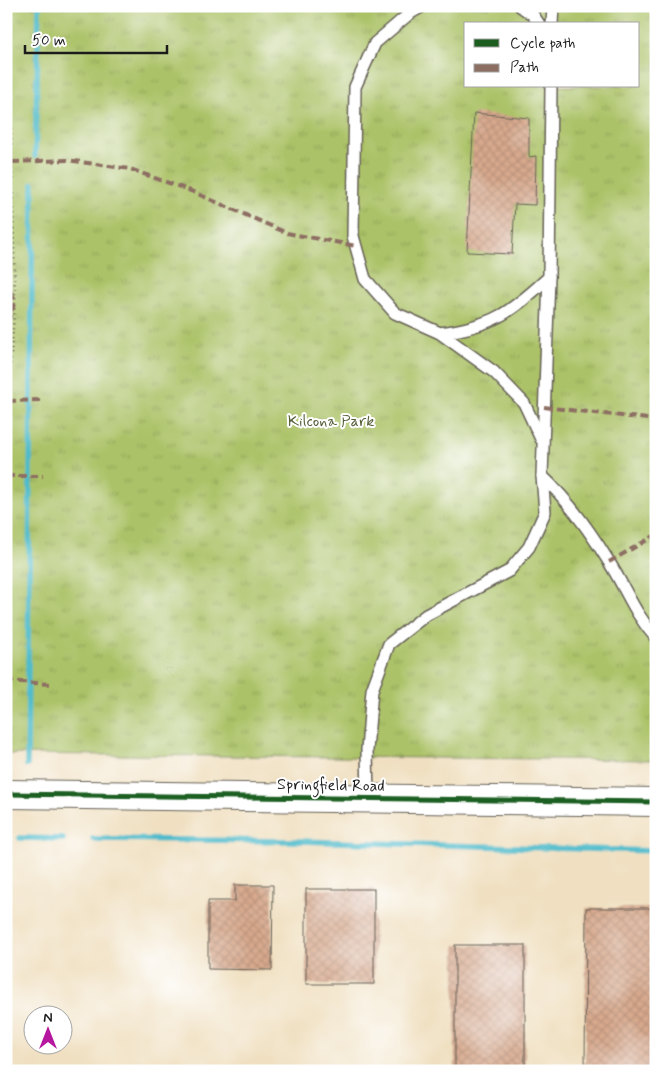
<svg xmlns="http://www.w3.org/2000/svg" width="662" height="1077" viewBox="0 0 662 1077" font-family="Mynerve,sans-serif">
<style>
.park{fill:url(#park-tufts);stroke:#646f42;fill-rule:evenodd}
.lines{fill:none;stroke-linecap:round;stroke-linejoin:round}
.stream{stroke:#4fbbcb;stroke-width:5.5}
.building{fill:url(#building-cross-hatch)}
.lane-casing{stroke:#666156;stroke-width:14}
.secondary-casing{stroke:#666156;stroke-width:30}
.path{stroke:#666156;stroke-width:3;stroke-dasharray:1 4;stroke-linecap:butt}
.lane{stroke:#fff;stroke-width:11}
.secondary{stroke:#fff;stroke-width:28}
.quiet{stroke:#8d6e63;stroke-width:4;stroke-dasharray:8 4;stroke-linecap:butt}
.cycleway-casing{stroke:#fff;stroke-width:8}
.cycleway{stroke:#1b5e20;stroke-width:5}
.labels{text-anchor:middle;stroke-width:4;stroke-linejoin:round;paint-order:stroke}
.park-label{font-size:16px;fill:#565e3a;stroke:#fff}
.street-label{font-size:16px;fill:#1c1c1c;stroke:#fff}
</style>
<defs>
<pattern id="park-tufts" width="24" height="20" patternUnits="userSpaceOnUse" patternTransform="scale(1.25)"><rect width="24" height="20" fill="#acc267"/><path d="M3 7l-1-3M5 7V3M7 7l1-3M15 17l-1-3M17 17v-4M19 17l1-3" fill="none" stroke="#93a659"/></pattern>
<pattern id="building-cross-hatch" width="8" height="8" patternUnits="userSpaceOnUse" patternTransform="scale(1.25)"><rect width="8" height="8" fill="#d7a98d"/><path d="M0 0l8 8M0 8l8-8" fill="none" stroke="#b89179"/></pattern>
</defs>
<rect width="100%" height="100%" fill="#fff"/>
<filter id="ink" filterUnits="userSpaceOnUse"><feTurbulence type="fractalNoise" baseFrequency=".02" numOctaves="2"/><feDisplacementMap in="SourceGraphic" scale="10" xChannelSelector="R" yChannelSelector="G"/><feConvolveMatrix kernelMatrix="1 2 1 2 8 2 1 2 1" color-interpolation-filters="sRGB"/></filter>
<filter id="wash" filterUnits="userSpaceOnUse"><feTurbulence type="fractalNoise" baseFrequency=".0096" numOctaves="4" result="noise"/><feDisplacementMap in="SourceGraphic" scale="20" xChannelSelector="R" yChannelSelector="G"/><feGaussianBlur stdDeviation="1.12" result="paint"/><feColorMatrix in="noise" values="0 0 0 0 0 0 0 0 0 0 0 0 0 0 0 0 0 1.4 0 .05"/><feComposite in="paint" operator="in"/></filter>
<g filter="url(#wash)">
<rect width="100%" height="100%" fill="#f0e0c1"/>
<path class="park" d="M6,6H656V760L6,754ZM466,24H638V86H466Z"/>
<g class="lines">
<g class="stream">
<polyline points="35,156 39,6"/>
<polyline points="27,765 33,184"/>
<polyline points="20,838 63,839"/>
<polyline points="93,839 298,841 656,851"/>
</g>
</g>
<g id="blocks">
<g class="building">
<polygon points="474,113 529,118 529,157 536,156 535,205 515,204 512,254 467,252"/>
<polygon points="235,885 273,885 272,970 208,969 208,901 235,901"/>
<rect x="306" y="889" width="68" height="95"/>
<polygon points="586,908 656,908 656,1071 585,1071"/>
<rect x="455" y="945" width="70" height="126"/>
</g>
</g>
</g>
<g filter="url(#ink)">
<use href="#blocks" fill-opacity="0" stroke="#666156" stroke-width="1"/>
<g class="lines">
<defs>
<g id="lane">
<polyline points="423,6 409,14 375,43 355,87 353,236 365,279 395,313 440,333 494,372 524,403 541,439"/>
<polyline points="520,6 533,15 539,24"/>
<polyline points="552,24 553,6"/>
<path d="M440,333C493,326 510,313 549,277"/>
<path d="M542,476C569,501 590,531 609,562C626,589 634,613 656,638"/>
<polyline points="368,797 367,750 372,690 389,644 426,615 509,571 529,547 545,512 542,476 549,277 551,86"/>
</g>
<polyline id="secondary" points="6,794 656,802"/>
</defs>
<use href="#lane" class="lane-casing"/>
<use href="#secondary" class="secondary-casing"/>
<polyline class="path" points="6,419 15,301 8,6"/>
<use href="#lane" class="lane"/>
<use href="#secondary" class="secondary"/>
<g class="quiet">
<polyline points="12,162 67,160 130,169 191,191 287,233 356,246"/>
<polyline points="6,281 15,301 6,328"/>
<polyline points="8,401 43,400"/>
<polyline points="544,407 656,420"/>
<polyline points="6,476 43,476"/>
<polyline points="609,562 656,535"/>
<polyline points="6,681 50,684"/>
</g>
<defs>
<polyline id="cycleway" points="6,794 656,802"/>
</defs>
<use href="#cycleway" class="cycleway-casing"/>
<use href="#cycleway" class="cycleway"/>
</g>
</g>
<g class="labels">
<g class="park-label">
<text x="331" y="426">Kilcona Park</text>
</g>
<g class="street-label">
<text transform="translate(331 784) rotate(1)" y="6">Springfield Road</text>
</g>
</g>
<rect width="662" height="1077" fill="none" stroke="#fff" stroke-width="25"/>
<rect x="464" y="22" width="175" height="65" fill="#ffffff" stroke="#a4a4a4"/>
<rect x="474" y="39" width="25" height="8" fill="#1b5e20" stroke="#a4a4a4"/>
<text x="510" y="48" font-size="15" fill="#1c1c1c">Cycle path</text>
<rect x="474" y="64" width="25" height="8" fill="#8d6e63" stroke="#a4a4a4"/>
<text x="510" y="72" font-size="15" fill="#1c1c1c">Path</text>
<g transform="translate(48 1030)"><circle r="24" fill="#ffffff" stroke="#a4a4a4"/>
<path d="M0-4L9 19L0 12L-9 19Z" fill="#b5179e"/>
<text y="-8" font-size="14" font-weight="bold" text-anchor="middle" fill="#1c1c1c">N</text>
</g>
<path d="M25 45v8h142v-8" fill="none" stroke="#1c1c1c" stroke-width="2.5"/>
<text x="32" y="45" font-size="15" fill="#1c1c1c" stroke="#ffffff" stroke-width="4" paint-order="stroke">50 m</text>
</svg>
